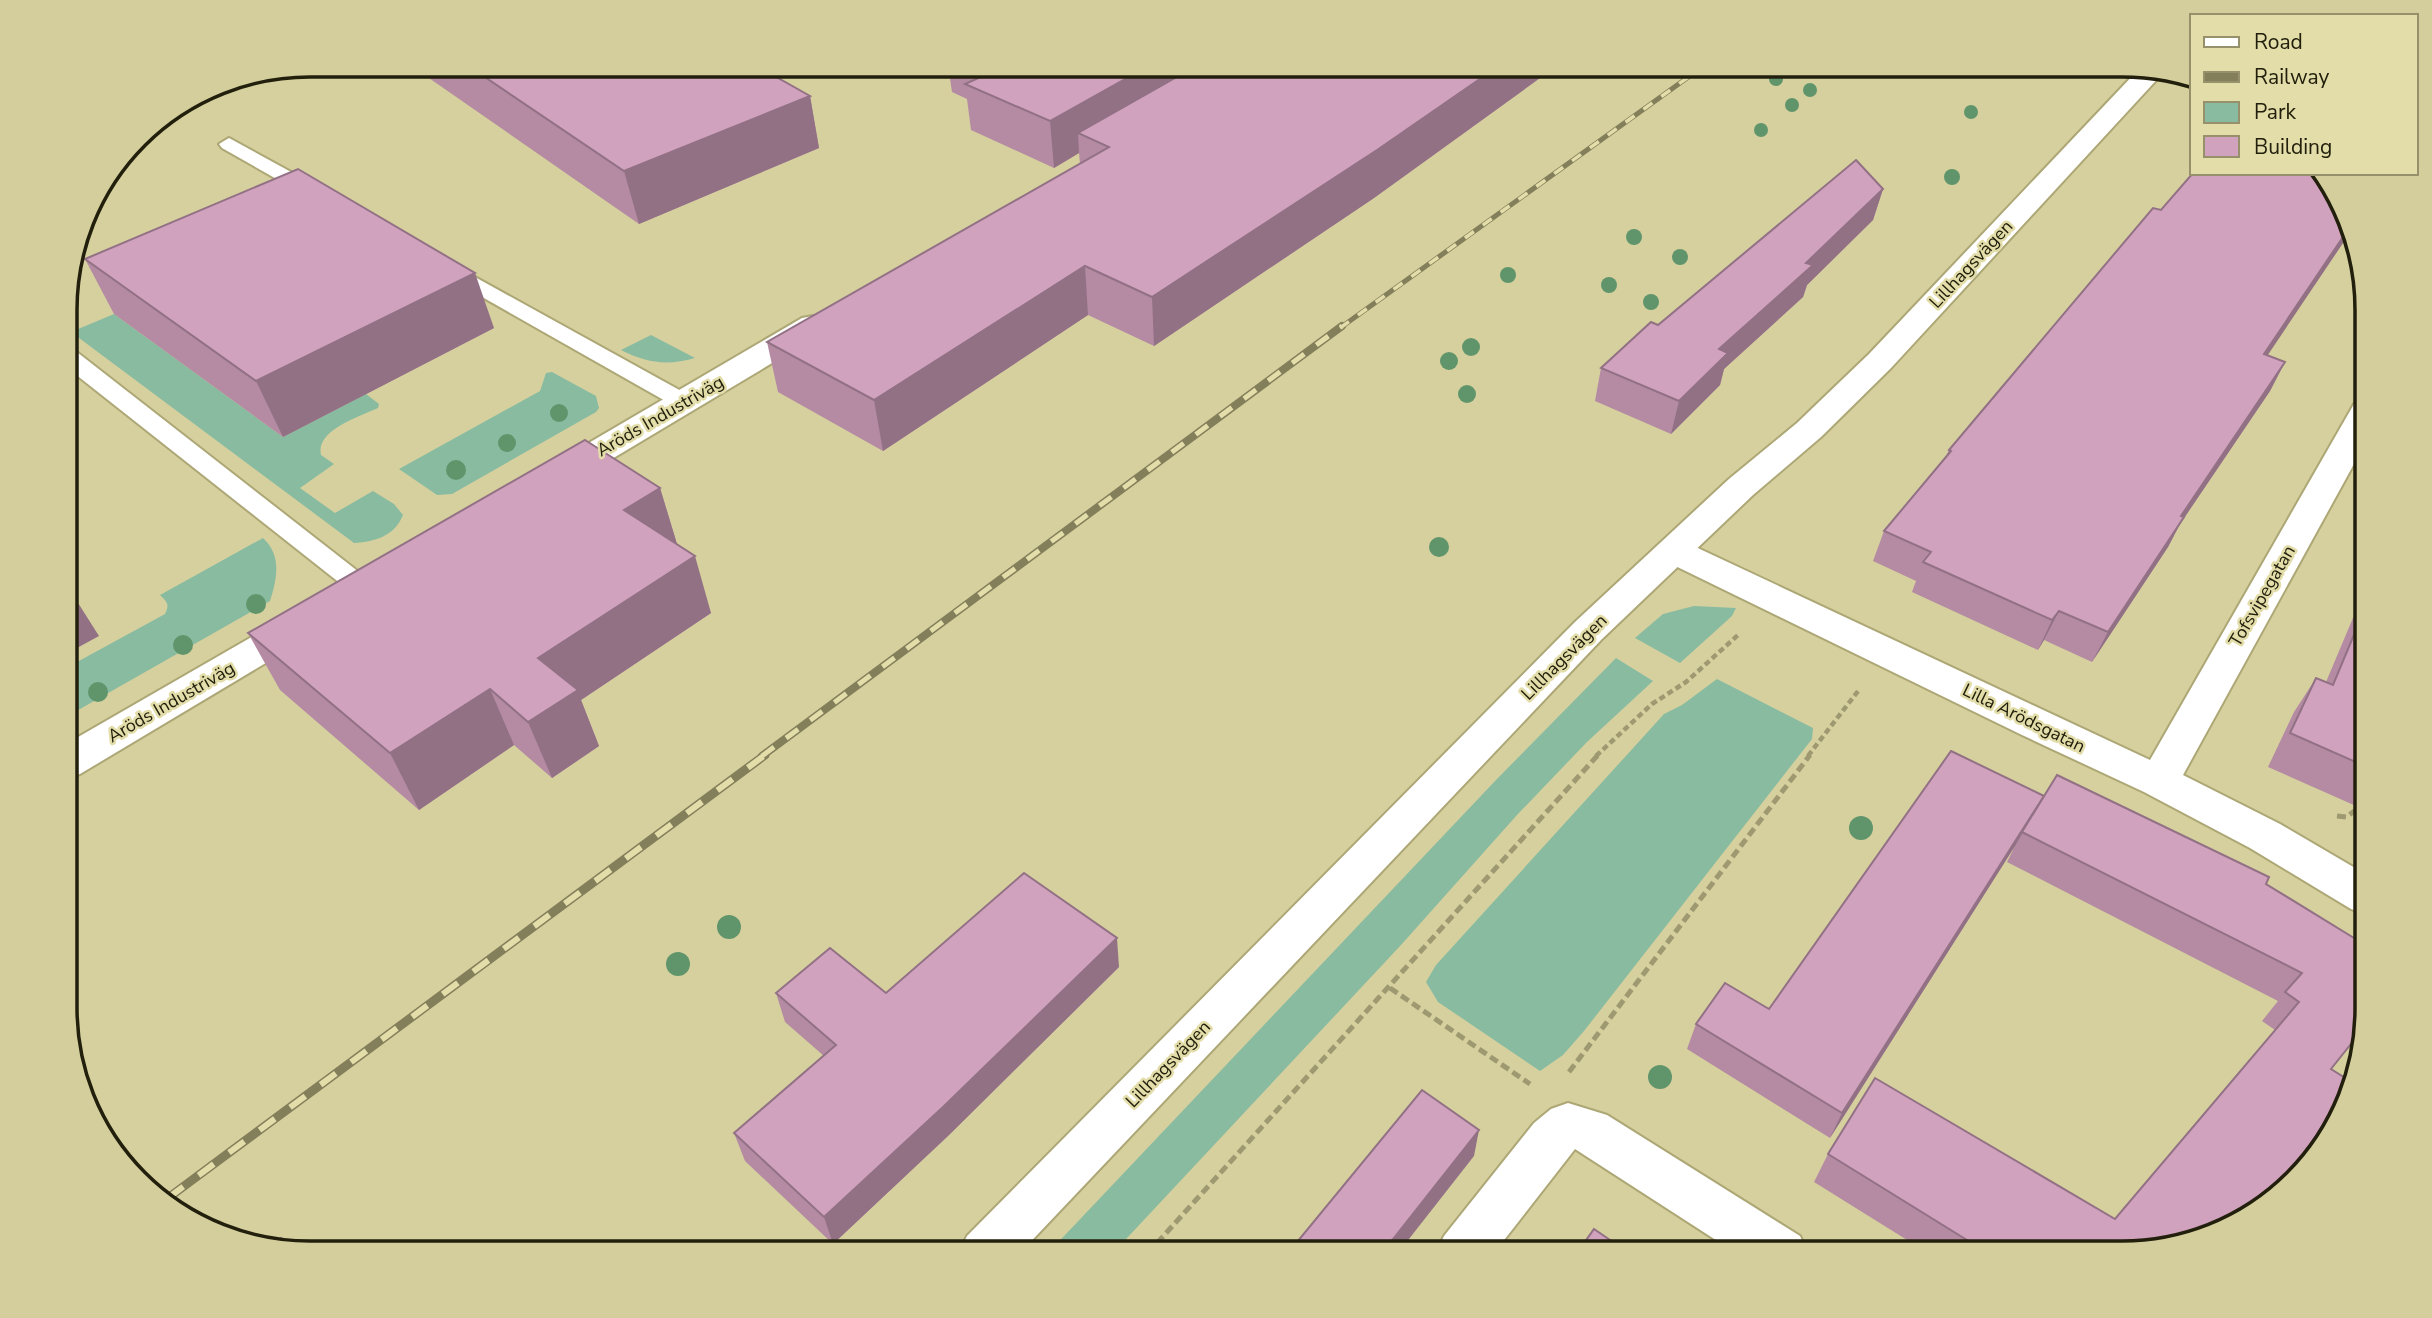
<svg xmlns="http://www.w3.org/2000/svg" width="2432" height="1318" viewBox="0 0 2432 1318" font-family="'Nunito Sans',sans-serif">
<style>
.green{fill:#89bba1}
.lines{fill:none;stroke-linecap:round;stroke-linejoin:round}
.service-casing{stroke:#ada776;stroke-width:4}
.minor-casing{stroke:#ada776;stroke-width:4}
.tertiary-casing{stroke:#ada776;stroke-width:4}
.path-far1{stroke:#9e9971;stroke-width:4.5;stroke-dasharray:6 3.5;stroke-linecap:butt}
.path{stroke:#9e9971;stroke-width:5;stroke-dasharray:9 4.5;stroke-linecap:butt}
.service{fill:#fff;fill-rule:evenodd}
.minor{fill:#fff;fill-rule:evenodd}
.tertiary{fill:#fff;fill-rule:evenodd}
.rail-far2-casing{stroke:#847f5b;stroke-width:5}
.rail-far1-casing{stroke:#847f5b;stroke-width:8}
.rail-casing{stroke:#847f5b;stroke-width:9}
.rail-far2{stroke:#e3ddaa;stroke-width:3.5;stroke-dasharray:11;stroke-linecap:butt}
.rail-far1{stroke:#e3ddaa;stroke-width:5;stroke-dasharray:15;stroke-linecap:butt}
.rail{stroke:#e3ddaa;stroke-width:6;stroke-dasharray:19;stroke-linecap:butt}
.tree{fill:#60956c}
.wall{fill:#b48ba3}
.shaded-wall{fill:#927185}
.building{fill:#d1a2be;stroke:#927185;stroke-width:2}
.labels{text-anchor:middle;stroke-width:5;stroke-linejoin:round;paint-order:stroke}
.street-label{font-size:18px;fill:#22200c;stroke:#e3ddaa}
.rim{fill:none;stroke:#22200c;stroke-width:3.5}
</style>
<rect width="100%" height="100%" fill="#d6d09e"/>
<g class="green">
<path d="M114,314L283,437L366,394L379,404L378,408C361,416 315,430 321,455L334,464L300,488L335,513L373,491L394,504L403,515C395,535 376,542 354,543L71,332Z"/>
<path d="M651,335L695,358C667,366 647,363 621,350Z"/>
<polygon points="552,372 596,396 599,408 596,412 452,494 437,495 399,469 540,391 546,373"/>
<path d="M263,538C282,555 277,579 270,601L66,717V668L165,614C170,604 167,602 160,595Z"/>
<polygon points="1694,606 1736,608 1732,616 1680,663 1635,638 1663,614"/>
<polygon points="1616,658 1653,681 1587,742 1517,815 1401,945 1113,1253 1048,1253 1496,780"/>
<polygon points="1717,679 1813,728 1812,739 1584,1031 1563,1055 1540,1071 1438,1002 1426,982 1436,965 1664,714 1682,705"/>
</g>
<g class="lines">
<defs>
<g id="service">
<polygon points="229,138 324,190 327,194 324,198 310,198 222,148 219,144"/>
<polygon points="446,261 692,397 696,402 692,407 676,407 438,272 435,267 438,262"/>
<polygon points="65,347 73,349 373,583 377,589 373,595 364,598 355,595 65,366"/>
</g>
<g id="minor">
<polygon points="813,316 824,318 828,325 824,332 570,484 558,487 546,484 541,476 546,468 802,318"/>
<polygon points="2366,401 2366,442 2183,775 2280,824 2367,875 2367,915 2351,909 2250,848 2144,792 2022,735 1661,559 1656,551 1661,543 1674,539 1687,543 2150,760 2350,411 2354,404"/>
<polygon points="303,611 316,615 322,624 316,633 80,774 66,778 66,744 290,615"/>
<polygon points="1568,1103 1607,1115 1800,1236 1808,1253 1736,1253 1575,1149 1494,1253 1436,1253 1444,1236 1534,1123 1551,1109"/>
</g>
<polygon id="tertiary" points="2139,69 2162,74 1891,368 1821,437 1753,495 1601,640 1020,1253 959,1253 967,1236 1575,622 1729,479 1797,423 1869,354"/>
</defs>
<use href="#service" class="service-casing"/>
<use href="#minor" class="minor-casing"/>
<use href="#tertiary" class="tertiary-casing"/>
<g class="path-far1">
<polyline points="2361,591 2366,591"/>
<polyline points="1596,756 1652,704 1686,682 1738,635"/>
<polyline points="1808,756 1858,691"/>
</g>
<g class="path">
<polyline points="2337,816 2346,817 2367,802"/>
<polyline points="1390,988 1530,1084"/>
<polyline points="1569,1072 1810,755"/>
<polyline points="1148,1253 1598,755"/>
</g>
<use href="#service" class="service"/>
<use href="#minor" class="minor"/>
<use href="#tertiary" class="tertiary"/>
<defs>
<polyline id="rail-far2" points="1340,328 1705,65"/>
<polyline id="rail-far1" points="762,756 1342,326"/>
<polyline id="rail" points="168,1198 765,755"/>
</defs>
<use href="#rail-far2" class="rail-far2-casing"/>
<use href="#rail-far1" class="rail-far1-casing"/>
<use href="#rail" class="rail-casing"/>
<use href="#rail-far2" class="rail-far2"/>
<use href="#rail-far1" class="rail-far1"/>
<use href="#rail" class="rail"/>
</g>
<g class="tree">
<circle cx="1776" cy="79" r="7"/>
<circle cx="1810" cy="90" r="7"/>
<circle cx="1792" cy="105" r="7"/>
<circle cx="1971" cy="112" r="7"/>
<circle cx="1761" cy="130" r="7"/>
<circle cx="1952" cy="177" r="8"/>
<circle cx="1634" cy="237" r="8"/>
<circle cx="1680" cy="257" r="8"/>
<circle cx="1508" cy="275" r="8"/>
<circle cx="1609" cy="285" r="8"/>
<circle cx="1651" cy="302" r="8"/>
<circle cx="1471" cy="347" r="9"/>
<circle cx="1449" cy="361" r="9"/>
<circle cx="1467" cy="394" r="9"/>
<circle cx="559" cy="413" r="9"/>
<circle cx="507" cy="443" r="9"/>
<circle cx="456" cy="470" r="10"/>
<circle cx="1439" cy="547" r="10"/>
<circle cx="256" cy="604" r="10"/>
<circle cx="183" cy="645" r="10"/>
<circle cx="98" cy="692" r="10"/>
<circle cx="1861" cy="828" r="12"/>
<circle cx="729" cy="927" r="12"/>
<circle cx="678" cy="964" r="12"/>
<circle cx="1660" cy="1077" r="12"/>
</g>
<g class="wall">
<polygon points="423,65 755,65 810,96 819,148 639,224 426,76"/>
<polygon points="948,65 1558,65 1374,198 1154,346 1088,315 883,451 778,392 767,342 1080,164 1079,153 1054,168 971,130 967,99 952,92"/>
<polygon points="1883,189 1873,220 1807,285 1803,297 1724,369 1720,385 1671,434 1595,401 1601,368 1658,325"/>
<polygon points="2161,210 2349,234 2267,355 2285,362 2270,391 2180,524 2168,547 2092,662 2044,640 2038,650 1912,592 1916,581 1873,561 1884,531 1946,456 1949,450"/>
<polygon points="85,259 494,328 283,437 114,314"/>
<polygon points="660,488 677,544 711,613 581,700 599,746 552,778 514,745 419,810 280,690 248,633"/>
<polygon points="2366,587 2367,791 2356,806 2268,767 2294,712 2316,678 2326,682"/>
<polygon points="2044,796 2266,884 2367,946 2138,1253 1928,1253 1814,1182 1828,1154 2115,1219 2275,1030 2262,1021 2278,1001 2007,862 2015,846 1830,1138 1687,1049 1696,1024 1769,1009"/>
<polygon points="1119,967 949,1135 833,1244 745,1161 734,1133 824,1056 785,1022 776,993 886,993"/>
</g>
<g class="shaded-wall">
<polygon points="1150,65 1229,65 1078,133 1079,153 1054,168 1050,121"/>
<polygon points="1500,65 1558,65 1374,198 1154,346 1152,297"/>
<polygon points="810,96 819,148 639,224 624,171"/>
<polygon points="1883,189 1873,220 1807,285 1803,297 1724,369 1720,385 1671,434 1679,401 1719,349 1806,263"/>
<polygon points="2347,231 2349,234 2249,383 2264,354"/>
<polygon points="1085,266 1088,315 883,451 874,400"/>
<polygon points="475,273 494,328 283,437 256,381"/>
<polygon points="2285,362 2270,391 2180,524 2168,547 2092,662 2108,632 2181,516"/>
<polygon points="660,488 677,544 624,510"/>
<polygon points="695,556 711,613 581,700 599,746 552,778 528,722 538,658"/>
<polygon points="66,584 99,636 66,654"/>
<polygon points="2059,611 2044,640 2038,650 2052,620"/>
<polygon points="490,689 514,745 419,810 390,753"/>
<polygon points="2044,796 2015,846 1830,1138 1842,1113"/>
<polygon points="1117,938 1119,967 949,1135 833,1244 824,1217"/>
<polygon points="1479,1130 1474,1156 1398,1253 1382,1253"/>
</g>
<g class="building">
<polygon points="467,65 755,65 810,96 624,171"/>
<polygon points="992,65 1150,65 1050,121 965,84 1001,68"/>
<polygon points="1198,65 1500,65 1377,150 1152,297 1085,266 874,400 767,342 1109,147 1078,133"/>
<polygon points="1856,160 1883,189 1806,263 1813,265 1719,349 1728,353 1679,401 1601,368 1651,322 1658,325"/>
<polygon points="298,169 475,273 256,381 85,259"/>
<polygon points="2193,173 2326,173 2347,231 2264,354 2285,362 2181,516 2184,517 2108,632 2059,611 2052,620 1923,562 1931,552 1884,531 1951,451 1949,450 2153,208 2161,210"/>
<polygon points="585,440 660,488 624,510 695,556 538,658 578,690 528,722 490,689 390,753 248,633"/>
<polygon points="2366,606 2367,767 2290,733 2316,678 2333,685"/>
<polygon points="1951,751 2044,796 1842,1113 1696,1024 1725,983 1769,1009"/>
<polygon points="2057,775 2269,877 2266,884 2367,946 2367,1009 2362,1030 2331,1069 2350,1081 2342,1117 2258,1212 2138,1253 1988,1253 1828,1154 1875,1078 2115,1219 2299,1002 2285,992 2302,973 2022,832"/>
<polygon points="1024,873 1117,938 943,1107 824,1217 734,1133 836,1045 776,993 830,948 886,993"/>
<polygon points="1422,1090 1479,1130 1382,1253 1288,1253"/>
<polygon points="1594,1229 1629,1253 1577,1253"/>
<polygon points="281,1238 287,1248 271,1244"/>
<polygon points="622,1245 631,1253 613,1253"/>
</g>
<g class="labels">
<g class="street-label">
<text transform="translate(1971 264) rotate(-47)" y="6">Lillhagsvägen</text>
<text transform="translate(660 416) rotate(-30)" y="6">Aröds Industriväg</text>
<text transform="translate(2262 596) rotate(-60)" y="6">Tofsvipegatan</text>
<text transform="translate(1564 657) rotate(-45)" y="6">Lillhagsvägen</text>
<text transform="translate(171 702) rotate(-30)" y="6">Aröds Industriväg</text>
<text transform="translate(2024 718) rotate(26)" y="6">Lilla Arödsgatan</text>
<text transform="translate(1168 1064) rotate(-46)" y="6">Lillhagsvägen</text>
</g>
</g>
<path d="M0 0H2432V1318H0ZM310 77H2122A233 233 0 0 1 2355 310V1008A233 233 0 0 1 2122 1241H310A233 233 0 0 1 77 1008V310A233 233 0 0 1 310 77Z" fill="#d4ce9d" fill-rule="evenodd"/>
<path class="rim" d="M310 77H2122A233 233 0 0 1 2355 310V1008A233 233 0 0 1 2122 1241H310A233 233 0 0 1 77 1008V310A233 233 0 0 1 310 77Z"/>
<rect x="2190" y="14" width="228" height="161" fill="#e3ddaa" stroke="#96916b" stroke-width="2"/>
<rect x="2204" y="37" width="35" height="10" fill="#ffffff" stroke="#96916b" stroke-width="2"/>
<text x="2254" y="49" font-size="21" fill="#22200c">Road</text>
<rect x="2204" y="72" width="35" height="10" fill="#847f5b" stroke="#96916b" stroke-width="2"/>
<text x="2254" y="84" font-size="21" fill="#22200c">Railway</text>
<rect x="2204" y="102" width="35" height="21" fill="#89bba1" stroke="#96916b" stroke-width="2"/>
<text x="2254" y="119" font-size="21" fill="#22200c">Park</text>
<rect x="2204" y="136" width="35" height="21" fill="#d1a2be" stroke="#96916b" stroke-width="2"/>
<text x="2254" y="154" font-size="21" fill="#22200c">Building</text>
</svg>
